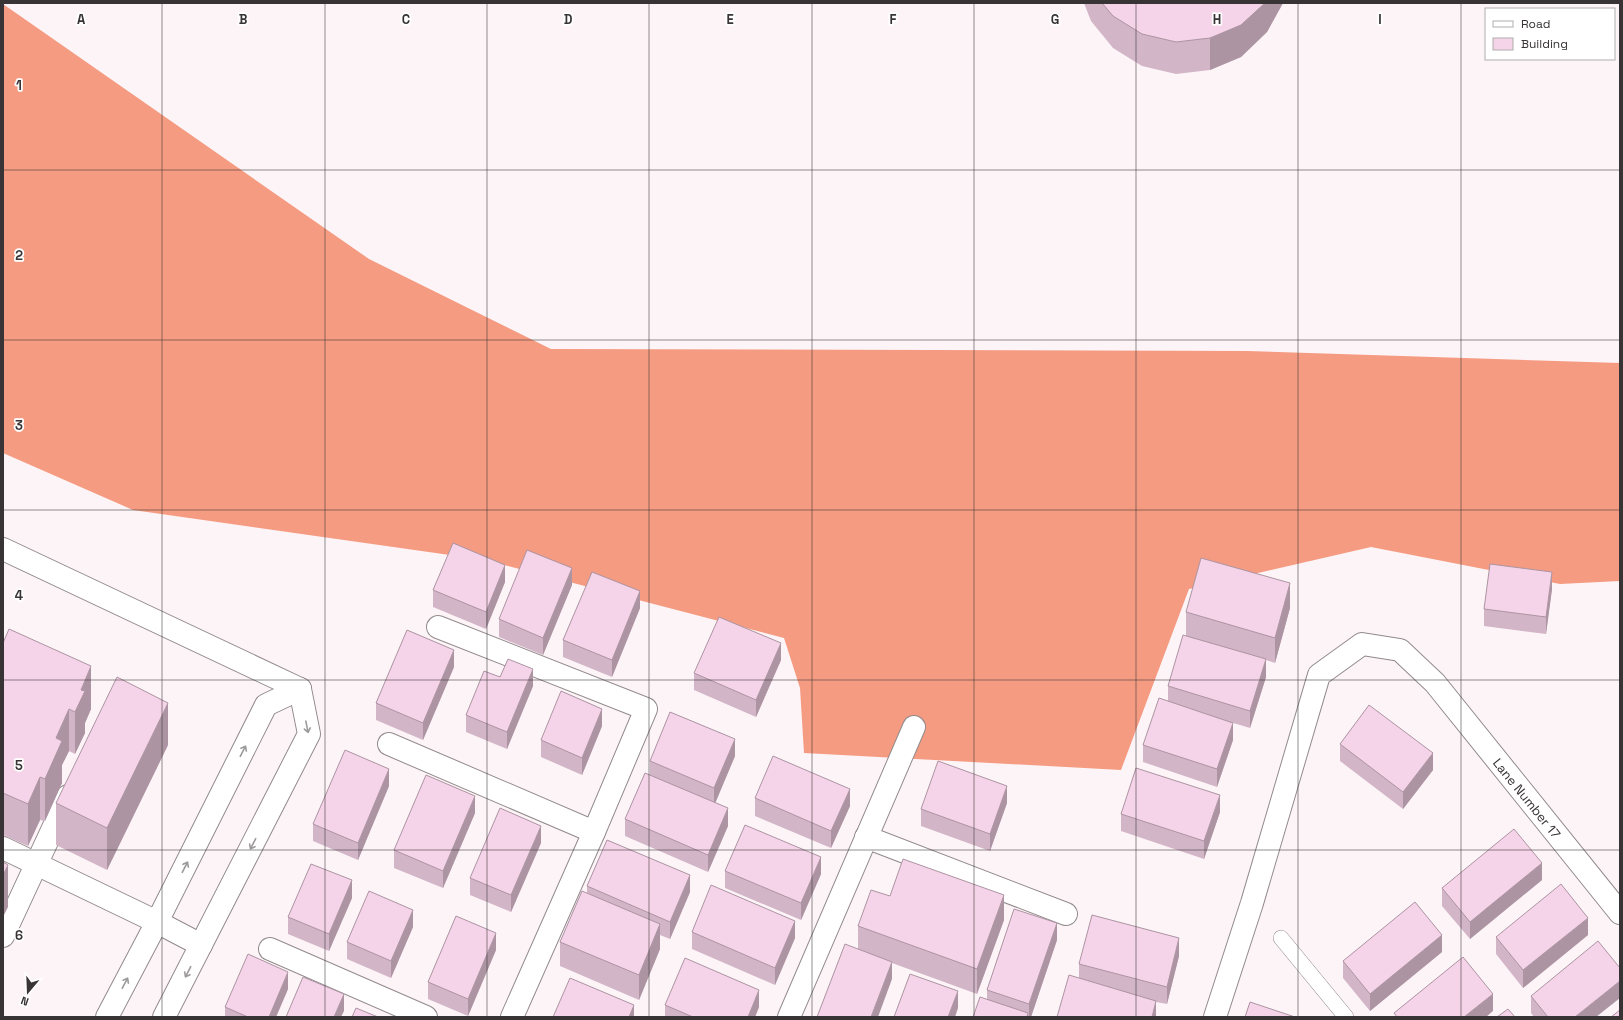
<svg xmlns="http://www.w3.org/2000/svg" width="1623" height="1020" viewBox="0 0 1623 1020" font-family="'Space Grotesk',sans-serif">
<style>
.forest{fill:#f59b81}
.lines{fill:none;stroke-linecap:round;stroke-linejoin:round}
.lane-casing{stroke:#928a8c;stroke-width:16}
.street-casing{stroke:#928a8c;stroke-width:24}
.lane{stroke:#fff;stroke-width:15}
.street{stroke:#fff;stroke-width:22}
.wall{fill:#d3b5c8}
.shaded-wall{fill:#ac94a2}
.building{fill:#f5d3e8;stroke:#ac94a2}
.oneway{stroke:#9c9a9a}
.grid{fill:none;stroke:#383435;stroke-width:1;stroke-opacity:0.55}
.labels{text-anchor:middle;stroke-width:3.5;stroke-linejoin:round;paint-order:stroke}
.street-label{font-size:13px;fill:#383435;stroke:#fff}
.grid-label{font-size:13px;text-anchor:middle;font-weight:bold;fill:#383435;stroke:#fff;stroke-width:3.5;stroke-linejoin:round;paint-order:stroke}
</style>
<rect width="100%" height="100%" fill="#fdf4f7"/>
<polygon class="forest" points="3,4 369,259 551,349 1247,351 1620,363 1620,581 1560,584 1371,547 1189,589 1121,770 804,753 800,688 784,638 485,560 133,510 3,453"/>
<g class="lines">
<defs>
<polyline id="lane" points="1281,938 1346,1017"/>
<g id="street">
<polyline points="3,549 300,689"/>
<polyline points="438,627 646,709 594,832 512,1017"/>
<polyline points="389,744 594,832"/>
<polyline points="866,837 1066,914"/>
<polyline points="3,848 157,922 201,945"/>
<polyline points="3,936 68,796"/>
<polyline points="270,949 426,1017"/>
<polyline points="107,1017 157,922 266,705 300,689"/>
<polyline points="164,1017 309,734 300,689"/>
<polyline points="789,1017 914,727"/>
<polyline points="1215,1017 1252,903 1319,675 1362,644 1400,650 1435,683 1620,913"/>
</g>
</defs>
<use href="#lane" class="lane-casing"/>
<use href="#street" class="street-casing"/>
<use href="#lane" class="lane"/>
<use href="#street" class="street"/>
</g>
<g class="wall">
<polygon points="1084,3 1283,3 1267,32 1241,57 1210,70 1176,74 1142,66 1113,48 1091,21"/>
<polygon points="505,582 486,629 433,607 433,590"/>
<polygon points="572,585 543,655 499,637 499,619"/>
<polygon points="1552,589 1546,634 1484,626 1484,609"/>
<polygon points="640,608 612,677 563,657 563,640"/>
<polygon points="1290,608 1275,663 1266,660 1266,677 1250,728 1220,719 1233,740 1217,787 1143,762 1143,745 1168,701 1168,686 1186,636 1186,612"/>
<polygon points="3,643 91,709 85,723 85,733 75,754 69,751 62,765 62,783 45,821 40,820 28,846 3,835"/>
<polygon points="781,660 756,717 694,690 694,673"/>
<polygon points="454,667 423,740 376,720 376,703"/>
<polygon points="500,677 533,686 507,749 466,732 466,715"/>
<polygon points="602,726 582,775 541,757 541,740"/>
<polygon points="1340,744 1433,770 1403,809 1340,761"/>
<polygon points="168,745 107,870 56,845 56,803"/>
<polygon points="735,756 715,803 728,826 708,872 625,836 625,819 650,775 650,761"/>
<polygon points="389,786 358,860 313,841 313,824"/>
<polygon points="755,798 850,806 831,848 755,816"/>
<polygon points="1007,803 990,851 921,826 921,809"/>
<polygon points="1220,812 1204,859 1121,831 1121,814"/>
<polygon points="475,813 443,888 394,868 394,850"/>
<polygon points="541,843 511,912 470,895 470,878"/>
<polygon points="725,871 821,874 801,920 725,888"/>
<polygon points="1542,880 1470,939 1442,906 1442,888"/>
<polygon points="587,886 690,892 670,939 660,935 660,949 639,1000 560,966 560,942 587,893"/>
<polygon points="352,898 329,951 288,934 288,917"/>
<polygon points="1004,920 977,994 892,963 892,979 858,949 858,926"/>
<polygon points="413,927 391,978 347,959 347,942"/>
<polygon points="692,932 795,938 775,985 692,949"/>
<polygon points="1588,935 1523,988 1496,954 1496,937"/>
<polygon points="1057,940 1031,1017 973,1017 987,1000 987,990"/>
<polygon points="496,950 468,1016 428,999 428,982"/>
<polygon points="1442,952 1370,1011 1343,978 1343,961"/>
<polygon points="1179,956 1167,1004 1156,1002 1156,1017 1079,978 1079,964"/>
<polygon points="288,989 276,1017 225,1017 225,1007"/>
<polygon points="1531,996 1596,1017 1534,1017 1531,1013"/>
<polygon points="665,1005 759,1007 755,1017 665,1017"/>
</g>
<g class="shaded-wall">
<polygon points="1265,3 1283,3 1267,32 1241,57 1210,70 1210,38"/>
<polygon points="505,565 505,582 486,629 486,612"/>
<polygon points="572,568 572,585 543,655 543,638"/>
<polygon points="1552,572 1552,589 1546,634 1546,617"/>
<polygon points="1290,583 1290,608 1275,663 1275,638"/>
<polygon points="640,591 640,608 612,677 612,660"/>
<polygon points="781,643 781,660 756,717 756,700"/>
<polygon points="454,650 454,667 423,740 423,723"/>
<polygon points="1266,659 1266,677 1250,728 1250,711"/>
<polygon points="91,666 91,709 85,723 85,733 75,754 75,712 81,690"/>
<polygon points="533,669 533,686 507,749 507,732"/>
<polygon points="168,703 168,745 107,870 107,828"/>
<polygon points="69,709 69,751 62,765 62,783 45,821 45,779 56,738"/>
<polygon points="602,709 602,726 582,775 582,758"/>
<polygon points="1233,723 1233,740 1217,787 1217,769"/>
<polygon points="735,739 735,756 714,806 714,788"/>
<polygon points="1433,753 1433,770 1403,809 1403,792"/>
<polygon points="389,769 389,786 358,860 358,843"/>
<polygon points="40,777 40,820 28,846 28,804"/>
<polygon points="1007,786 1007,803 990,851 990,834"/>
<polygon points="850,789 850,806 831,848 831,831"/>
<polygon points="1220,795 1220,812 1204,859 1204,841"/>
<polygon points="475,796 475,813 443,888 443,871"/>
<polygon points="728,808 728,826 708,872 708,855"/>
<polygon points="541,826 541,843 511,912 511,895"/>
<polygon points="821,857 821,874 801,920 801,903"/>
<polygon points="1542,863 1542,880 1470,939 1470,922"/>
<polygon points="8,865 8,907 3,917 3,875"/>
<polygon points="690,875 690,892 670,939 670,922"/>
<polygon points="352,880 352,898 329,951 329,934"/>
<polygon points="1004,895 1004,920 977,994 977,969"/>
<polygon points="413,910 413,927 391,978 391,961"/>
<polygon points="1588,918 1588,935 1523,988 1523,970"/>
<polygon points="795,921 795,938 775,985 775,968"/>
<polygon points="1057,923 1057,940 1031,1017 1029,1017 1029,1004"/>
<polygon points="660,924 660,949 639,1000 639,975"/>
<polygon points="496,933 496,950 468,1016 468,999"/>
<polygon points="1442,935 1442,952 1370,1011 1370,994"/>
<polygon points="1179,938 1179,956 1167,1004 1167,987"/>
<polygon points="892,962 892,979 878,1017 871,1017"/>
<polygon points="288,972 288,989 276,1017 269,1017"/>
<polygon points="1620,981 1620,998 1596,1017 1575,1017"/>
<polygon points="759,990 759,1007 755,1017 748,1017"/>
<polygon points="958,991 958,1008 955,1017 948,1017"/>
<polygon points="344,994 344,1011 341,1017 334,1017"/>
<polygon points="1493,994 1493,1011 1486,1017 1464,1017"/>
<polygon points="1156,1001 1156,1017 1152,1017"/>
<polygon points="634,1005 634,1017 629,1017"/>
</g>
<g class="building">
<polygon points="1102,3 1265,3 1241,25 1210,38 1176,42 1142,34 1113,16"/>
<polygon points="453,543 505,565 486,612 433,590"/>
<polygon points="527,550 572,568 543,638 499,619"/>
<polygon points="1201,558 1290,583 1275,638 1186,612"/>
<polygon points="1490,564 1552,572 1546,617 1484,609"/>
<polygon points="592,572 640,591 612,660 563,640"/>
<polygon points="719,617 781,643 756,700 694,673"/>
<polygon points="9,629 91,666 81,690 85,691 75,712 69,709 56,738 62,741 45,779 40,777 28,804 3,793 3,643"/>
<polygon points="407,630 454,650 423,723 376,703"/>
<polygon points="1183,635 1266,659 1250,711 1168,686"/>
<polygon points="508,659 533,669 507,732 466,715 484,671 500,677"/>
<polygon points="117,677 168,703 107,828 56,803"/>
<polygon points="561,691 602,709 582,758 541,740"/>
<polygon points="1159,698 1233,723 1217,769 1143,745"/>
<polygon points="1369,705 1433,753 1403,792 1340,744"/>
<polygon points="670,712 735,739 714,788 650,761"/>
<polygon points="345,750 389,769 358,843 313,824"/>
<polygon points="773,756 850,789 831,831 755,798"/>
<polygon points="938,761 1007,786 990,834 921,809"/>
<polygon points="1136,768 1220,795 1204,841 1121,814"/>
<polygon points="645,773 728,808 708,855 625,819"/>
<polygon points="426,775 475,796 443,871 394,850"/>
<polygon points="500,808 541,826 511,895 470,878"/>
<polygon points="745,825 821,857 801,903 725,871"/>
<polygon points="1514,829 1542,863 1470,922 1442,888"/>
<polygon points="607,840 690,875 670,922 587,886"/>
<polygon points="903,859 1004,895 977,969 858,926 871,890 890,896"/>
<polygon points="3,862 8,865 3,875"/>
<polygon points="311,864 352,880 329,934 288,917"/>
<polygon points="1561,884 1588,918 1523,970 1496,937"/>
<polygon points="711,885 795,921 775,968 692,932"/>
<polygon points="369,891 413,910 391,961 347,942"/>
<polygon points="582,891 660,924 639,975 560,942"/>
<polygon points="1415,902 1442,935 1370,994 1343,961"/>
<polygon points="1014,909 1057,923 1029,1004 987,990"/>
<polygon points="1092,915 1179,938 1167,987 1079,964"/>
<polygon points="456,916 496,933 468,999 428,982"/>
<polygon points="1598,941 1620,968 1620,981 1575,1017 1548,1017 1531,996"/>
<polygon points="845,944 892,962 871,1017 817,1017"/>
<polygon points="248,954 288,972 269,1017 248,1017 225,1007"/>
<polygon points="1463,957 1493,994 1464,1017 1397,1017 1394,1013"/>
<polygon points="685,958 759,990 748,1017 693,1017 665,1005"/>
<polygon points="910,974 958,991 948,1017 894,1017"/>
<polygon points="1069,975 1156,1001 1152,1017 1057,1017"/>
<polygon points="303,977 344,994 334,1017 286,1017"/>
<polygon points="570,978 634,1005 629,1017 553,1017"/>
<polygon points="980,997 1028,1013 1027,1017 973,1017"/>
<polygon points="1250,1002 1295,1017 1245,1017"/>
<polygon points="356,1008 378,1017 352,1017"/>
<polygon points="1508,1009 1515,1017 1497,1017"/>
<polygon points="1620,1010 1620,1017 1611,1017"/>
</g>
<defs><path id="oneway-shaft" d="M-6 0H5M1.5-3L5.5 0L1.5 3" fill="none" stroke-width="1.6" stroke-linecap="round" stroke-linejoin="round"/></defs>
<g class="oneway">
<use href="#oneway-shaft" transform="translate(307 727) rotate(79)"/>
<use href="#oneway-shaft" transform="translate(243 751) rotate(-63)"/>
<use href="#oneway-shaft" transform="translate(253 844) rotate(117)"/>
<use href="#oneway-shaft" transform="translate(185 867) rotate(-63)"/>
<use href="#oneway-shaft" transform="translate(188 972) rotate(117)"/>
<use href="#oneway-shaft" transform="translate(125 983) rotate(-62)"/>
</g>
<path class="grid" d="M162,3V1017M325,3V1017M487,3V1017M649,3V1017M812,3V1017M974,3V1017M1136,3V1017M1298,3V1017M1461,3V1017M3,170H1620M3,340H1620M3,510H1620M3,680H1620M3,850H1620"/>
<g class="labels">
<g class="street-label">
<text transform="translate(1527 798) rotate(51)" y="5">Lane Number 17</text>
</g>
</g>
<g class="grid-label">
<text x="81" y="24">A</text>
<text x="243" y="24">B</text>
<text x="406" y="24">C</text>
<text x="568" y="24">D</text>
<text x="730" y="24">E</text>
<text x="893" y="24">F</text>
<text x="1055" y="24">G</text>
<text x="1217" y="24">H</text>
<text x="1380" y="24">I</text>
<text x="19" y="90">1</text>
<text x="19" y="260">2</text>
<text x="19" y="430">3</text>
<text x="19" y="600">4</text>
<text x="19" y="770">5</text>
<text x="19" y="940">6</text>
</g>
<rect width="1623" height="1020" fill="none" stroke="#383435" stroke-width="8"/>
<rect x="1485" y="8" width="130" height="52" fill="#ffffff" stroke="#afaeae"/>
<rect x="1493" y="21" width="20" height="6" fill="#ffffff" stroke="#afaeae"/>
<text x="1521" y="28" font-size="12" fill="#383435">Road</text>
<rect x="1493" y="38" width="20" height="12" fill="#f5d3e8" stroke="#afaeae"/>
<text x="1521" y="48" font-size="12" fill="#383435">Building</text>
<g transform="translate(28 992) rotate(199)" stroke="#ffffff" stroke-width="3" paint-order="stroke">
<path d="M0-3L7 15L0 10L-7 15Z" fill="#383435"/>
<text y="-6" font-size="11" font-weight="bold" text-anchor="middle" fill="#383435">N</text>
</g>
</svg>
